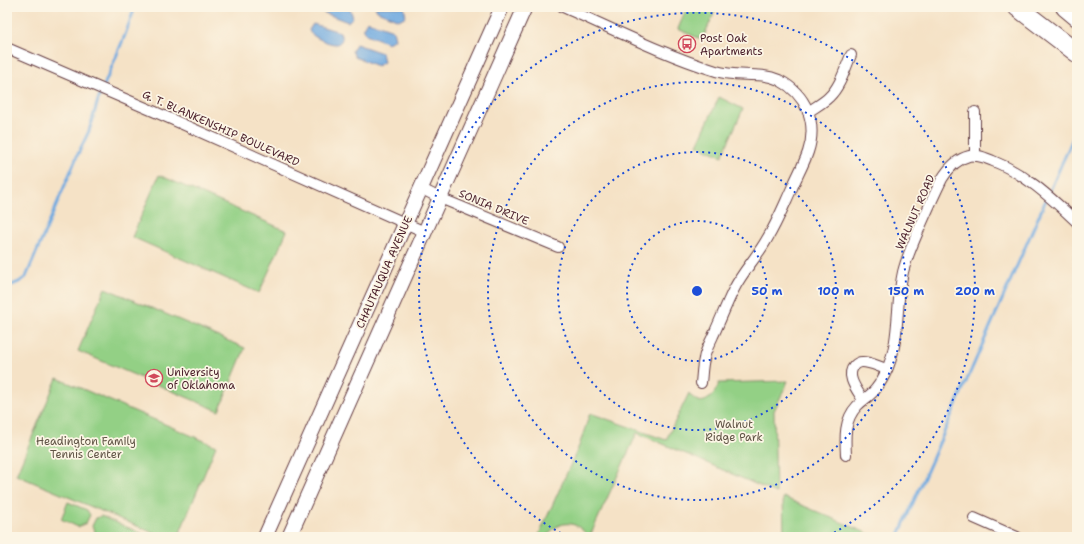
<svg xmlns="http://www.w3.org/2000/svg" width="1084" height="544" viewBox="0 0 1084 544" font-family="'Shantell Sans',sans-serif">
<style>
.green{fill:#93d085;stroke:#6e7858}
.water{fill:#71aae0;stroke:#5e6486}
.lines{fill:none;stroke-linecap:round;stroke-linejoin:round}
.stream{stroke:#71aae0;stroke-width:3}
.street-casing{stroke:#643c42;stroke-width:12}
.secondary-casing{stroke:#643c42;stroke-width:16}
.highway-casing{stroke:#643c42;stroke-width:20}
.street{stroke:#fff;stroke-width:10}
.secondary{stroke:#fff;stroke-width:14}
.highway{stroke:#fff;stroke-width:18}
.ring{fill:none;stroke:#1d4ed8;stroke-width:2;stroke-dasharray:2 4}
.labels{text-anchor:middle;stroke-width:3.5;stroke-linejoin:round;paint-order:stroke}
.poi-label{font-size:11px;fill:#4a1f2b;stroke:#fcf5e5;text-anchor:start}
.street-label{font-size:11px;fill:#4a1f2b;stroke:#fcf5e5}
.park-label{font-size:11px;fill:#605446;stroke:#fcf5e5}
.centre{fill:#1d4ed8;stroke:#fcf5e5;stroke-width:2}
.ring-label{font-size:12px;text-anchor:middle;font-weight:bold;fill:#1d4ed8;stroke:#fcf5e5;stroke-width:3.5;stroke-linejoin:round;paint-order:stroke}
</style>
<rect width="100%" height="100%" fill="#fcf5e5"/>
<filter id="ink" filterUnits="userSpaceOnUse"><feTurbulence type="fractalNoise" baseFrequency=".025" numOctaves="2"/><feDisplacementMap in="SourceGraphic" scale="8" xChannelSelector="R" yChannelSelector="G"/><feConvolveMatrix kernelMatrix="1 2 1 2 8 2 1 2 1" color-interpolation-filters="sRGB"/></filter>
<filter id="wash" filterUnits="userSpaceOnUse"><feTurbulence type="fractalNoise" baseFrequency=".012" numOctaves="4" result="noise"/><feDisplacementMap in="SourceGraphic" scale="16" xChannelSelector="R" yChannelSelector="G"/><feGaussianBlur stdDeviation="0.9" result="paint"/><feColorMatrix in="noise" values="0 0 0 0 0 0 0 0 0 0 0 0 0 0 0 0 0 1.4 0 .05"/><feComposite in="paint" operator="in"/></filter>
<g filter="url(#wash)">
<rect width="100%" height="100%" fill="#f5e2c6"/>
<g class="green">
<polygon points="687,7 717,7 702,40 678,29"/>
<polygon points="719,97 743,109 722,156 697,145"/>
<polygon points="159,175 287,231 259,293 132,237"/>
<polygon points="105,288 245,348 219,411 78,351"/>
<polygon points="57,378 216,446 178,537 163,537 16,475"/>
<path d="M788,381L774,411L776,493L670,447L637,433L590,536C585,534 584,531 580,528C568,519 553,525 547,537H538L579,446L590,413L666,440L689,393C691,396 693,398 696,400C707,406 716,392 719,383Z"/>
<polygon points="783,497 876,537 784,537"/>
<polygon points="68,502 87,510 90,515 86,523 78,527 61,519"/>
<polygon points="101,516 150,537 94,537 96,534 92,526 96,518"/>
</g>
<g class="water">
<polygon points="320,7 345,7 350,9 353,17 348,22 345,21 322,12"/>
<polygon points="375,7 404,7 406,16 399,20 377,11"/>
<polygon points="367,21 393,30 395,39 388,43 366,34 363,28"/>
<path d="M313,24L340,32L342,40L338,44C332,45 317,39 313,35C310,33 310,33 309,30Z"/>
<polygon points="356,44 382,53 384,62 377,66 355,57 352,51"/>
</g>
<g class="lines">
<g class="stream">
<polyline points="7,287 19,282 26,277 78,154 89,131 98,100 125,35 135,7"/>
<polyline points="898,537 1077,129"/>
</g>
</g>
</g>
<g filter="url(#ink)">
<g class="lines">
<defs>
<g id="street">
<path d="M563,7C613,29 664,55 716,71C736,78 759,71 779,80C806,94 818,122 808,152C804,164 797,176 792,188C784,205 777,223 767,239C757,257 743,271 734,289C726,305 720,321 713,336C710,343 705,351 704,359C702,366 702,375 701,383"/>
<polyline points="7,48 153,111 425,232"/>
<path d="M808,112C815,107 823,103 829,97C840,87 845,69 851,55"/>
<polyline points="975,112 975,156"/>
<polyline points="422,189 440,198 558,247"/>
<path d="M863,400C858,391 845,376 854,366C856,364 859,362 862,362C871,362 879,367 887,369"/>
<path d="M846,455C845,437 844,420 857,406C862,401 868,397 873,392C878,387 882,380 885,374C901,342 895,306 903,272C907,256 914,241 920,227C927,211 934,195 942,179C948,169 957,159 969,156C977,154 985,158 993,161C1026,174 1051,198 1077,222"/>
<polyline points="974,518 1017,537"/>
</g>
<g id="secondary">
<polyline points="265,537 502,7"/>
<polyline points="289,537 525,7"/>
</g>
<g id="highway">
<polyline points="1017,7 1077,53"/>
<polyline points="1065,7 1077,17"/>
</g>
</defs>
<use href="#street" class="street-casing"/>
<use href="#secondary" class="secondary-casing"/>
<use href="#highway" class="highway-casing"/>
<use href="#street" class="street"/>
<use href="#secondary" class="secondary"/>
<use href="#highway" class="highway"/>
</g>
</g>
<g class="ring">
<circle cx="697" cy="291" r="70"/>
<circle cx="697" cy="291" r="139"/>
<circle cx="697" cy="291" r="209"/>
<path d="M566 536A278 278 0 1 1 828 536"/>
</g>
<defs>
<symbol id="bus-ring" viewBox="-11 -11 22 22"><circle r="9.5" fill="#fcf5e5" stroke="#d1495b" stroke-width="1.5"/><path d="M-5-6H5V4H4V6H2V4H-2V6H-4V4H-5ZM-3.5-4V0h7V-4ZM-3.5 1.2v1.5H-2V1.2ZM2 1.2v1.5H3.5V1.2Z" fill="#d1495b"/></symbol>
<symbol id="university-ring" viewBox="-11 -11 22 22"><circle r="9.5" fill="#fcf5e5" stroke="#d1495b" stroke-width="1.5"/><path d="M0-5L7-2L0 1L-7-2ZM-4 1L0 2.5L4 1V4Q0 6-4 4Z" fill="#d1495b"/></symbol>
</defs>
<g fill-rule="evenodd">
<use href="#bus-ring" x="677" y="34" width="20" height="20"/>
<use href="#university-ring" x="144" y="368" width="20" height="20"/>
</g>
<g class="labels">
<g class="poi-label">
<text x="700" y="42">Post Oak<tspan x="700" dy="13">Apartments</tspan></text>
<text x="167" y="376">University<tspan x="167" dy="13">of Oklahoma</tspan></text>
</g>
<g class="street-label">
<text transform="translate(221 128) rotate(24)" y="4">G. T. BLANKENSHIP BOULEVARD</text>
<text transform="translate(494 207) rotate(23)" y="4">SONIA DRIVE</text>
<text transform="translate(915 212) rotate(-66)" y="4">WALNUT ROAD</text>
<text transform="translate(384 272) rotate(-66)" y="4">CHAUTAUQUA AVENUE</text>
</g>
<g class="park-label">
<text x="734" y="428">Walnut<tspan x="734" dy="13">Ridge Park</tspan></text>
<text x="86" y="445">Headington Family<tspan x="86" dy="13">Tennis Center</tspan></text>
</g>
</g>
<circle cx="697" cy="291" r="6" class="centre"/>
<g class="ring-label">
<text x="767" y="295">50 m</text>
<text x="836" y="295">100 m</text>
<text x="906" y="295">150 m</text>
<text x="975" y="295">200 m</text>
</g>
<rect width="1084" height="544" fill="none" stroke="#fcf5e5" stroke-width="24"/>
</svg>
